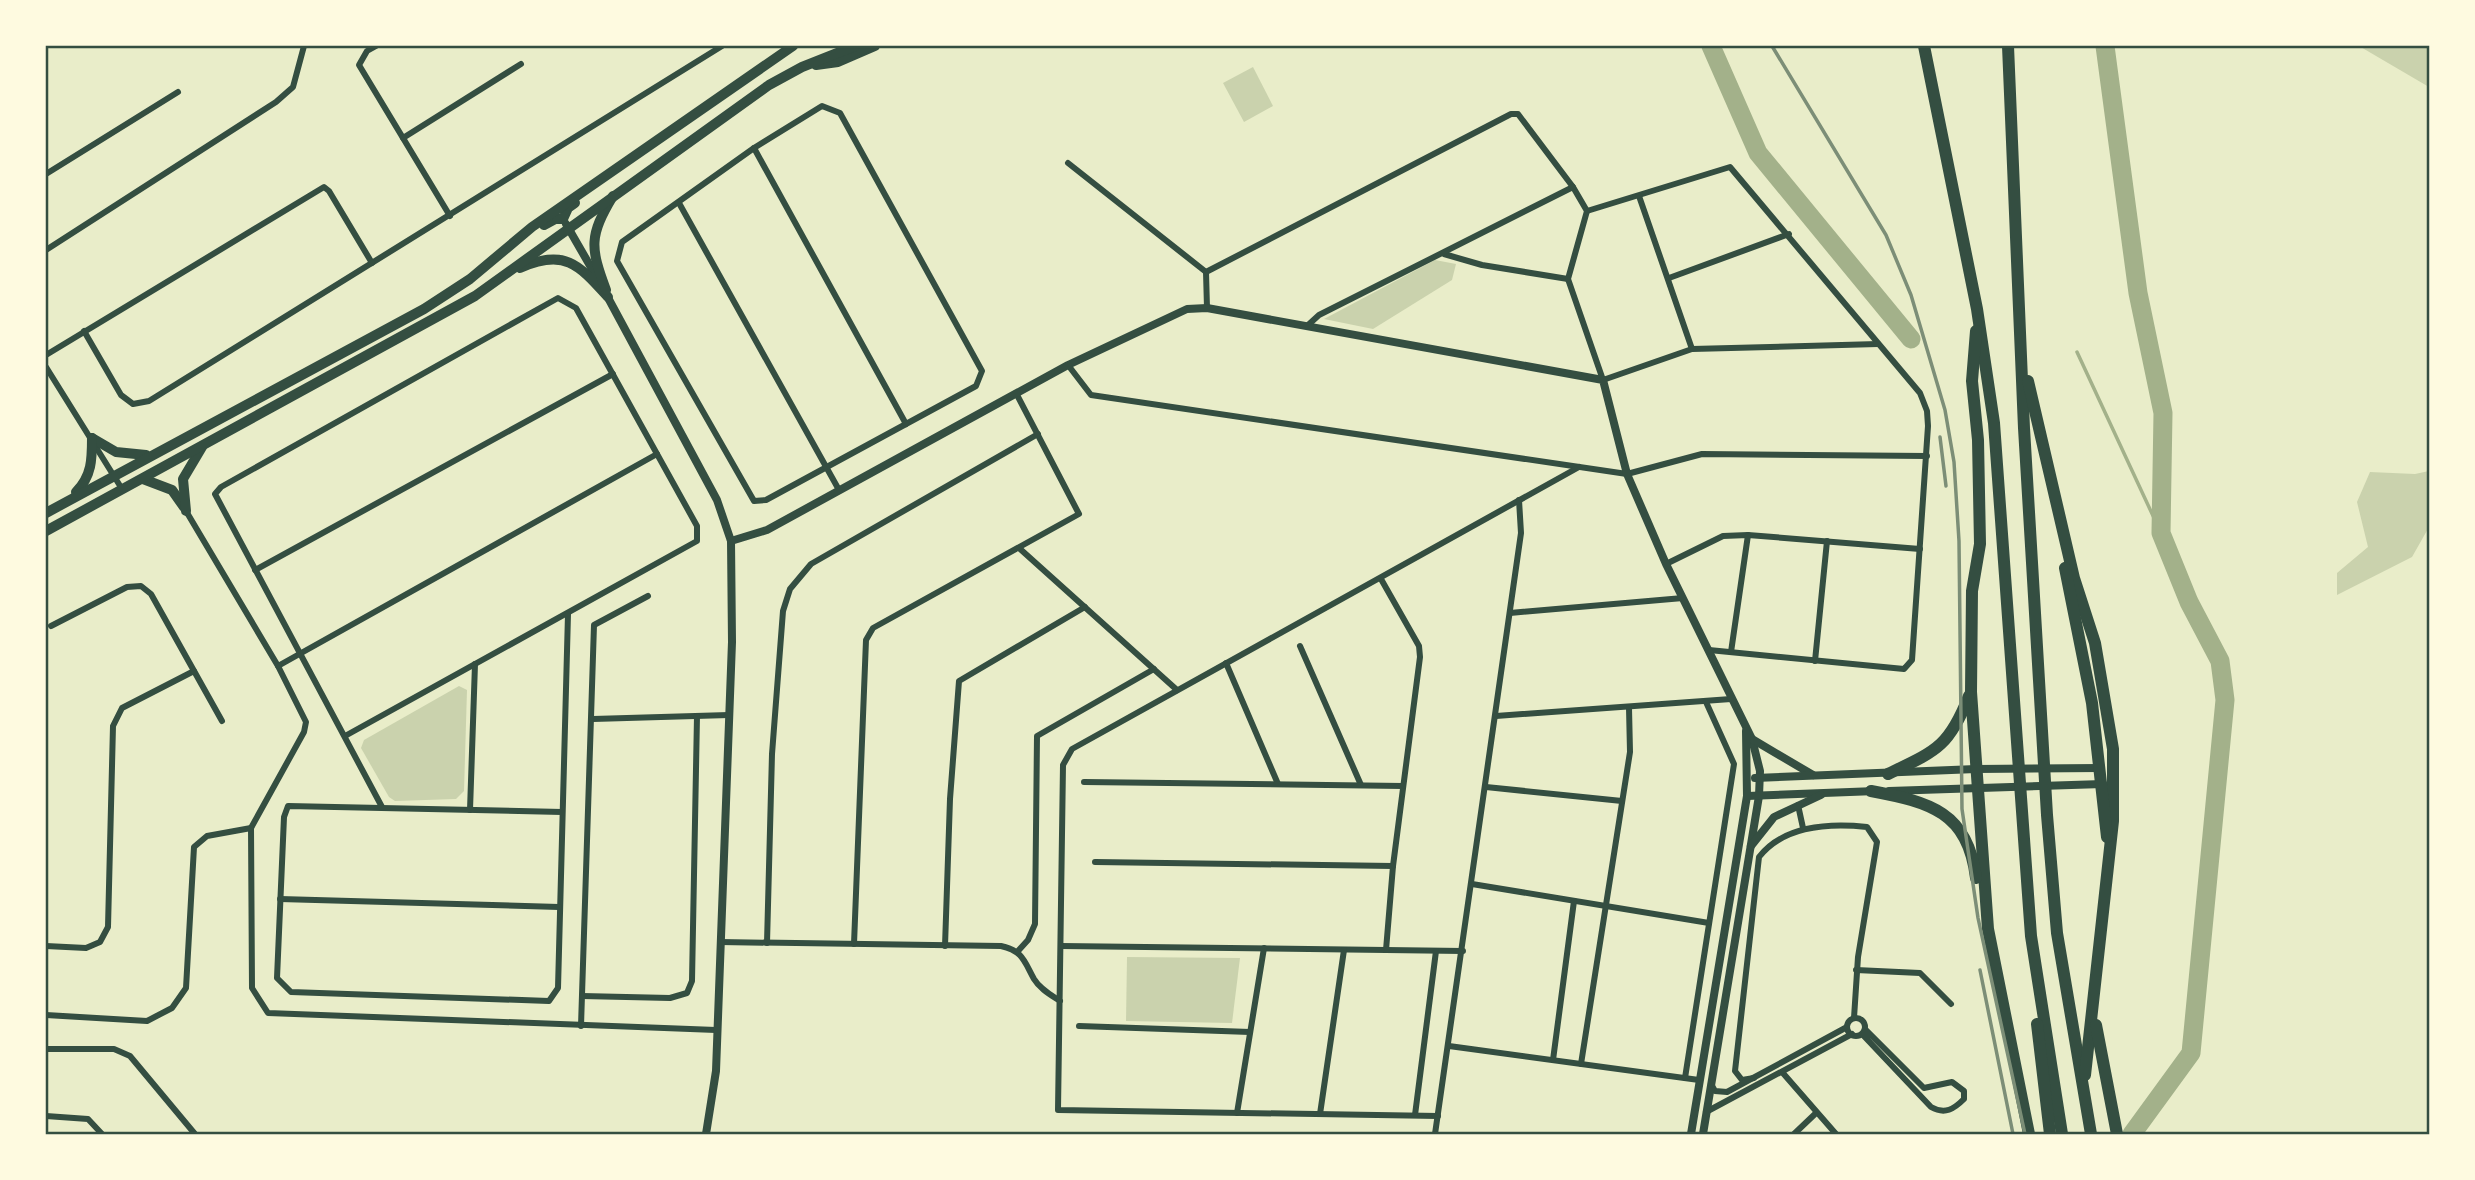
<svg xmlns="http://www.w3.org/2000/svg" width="2475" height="1180" viewBox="0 0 2475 1180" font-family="'Archivo Narrow',sans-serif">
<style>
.green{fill:#cad2ad}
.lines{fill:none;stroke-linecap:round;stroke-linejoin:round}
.stream{stroke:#a3b18a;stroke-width:3.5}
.river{stroke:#a3b18a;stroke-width:19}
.minor{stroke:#344e41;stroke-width:6}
.tertiary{stroke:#344e41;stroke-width:8}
.secondary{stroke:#344e41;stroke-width:10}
.motorway{stroke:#344e41;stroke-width:12}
.rail{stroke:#7c8e77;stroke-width:3.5}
.neatline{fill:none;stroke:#344e41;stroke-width:2.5}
</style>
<rect width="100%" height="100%" fill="#e9edc9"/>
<g class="green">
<polygon points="2359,46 2429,46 2429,87"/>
<polygon points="1253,67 1273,106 1244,122 1223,83"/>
<polygon points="1435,260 1456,264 1452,280 1373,329 1324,319"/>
<polygon points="2429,471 2429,527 2412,557 2337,595 2337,573 2368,547 2357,502 2370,472 2415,474"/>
<polygon points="459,686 467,690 464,791 456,799 395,801 389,797 361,748 364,740"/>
<polygon points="1127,957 1240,958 1232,1023 1126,1021"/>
</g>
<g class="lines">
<polyline class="stream" points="2077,352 2161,533"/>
<g class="river">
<polyline points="1711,46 1758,153 1911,339"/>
<polyline points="2105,46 2138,293 2163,413 2161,533 2189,602 2220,661 2225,700 2191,1053 2132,1134"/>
</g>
<g class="minor">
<polyline points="376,46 367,51 359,65 450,216"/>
<polygon points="822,106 840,113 982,371 976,386 766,500 754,501 617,261 622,242 754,148"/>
<polyline points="403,138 521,64"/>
<polyline points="754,148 906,424"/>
<polyline points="1068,163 1206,272 1207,308"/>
<polyline points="46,174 178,92"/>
<polyline points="1639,196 1692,349"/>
<polyline points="679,203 839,490"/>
<polyline points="1587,211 1730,167 1920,393 1927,411 1928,426 1912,660 1904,669 1709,650"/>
<polyline points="46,250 276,102 293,87 304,46"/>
<polyline points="1444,254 1482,265 1568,279"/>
<polyline points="1206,272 1511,114 1518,114 1573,187 1587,211 1568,279 1603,380 1692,349 1878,344"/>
<polyline points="1669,278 1789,234"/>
<polyline points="1307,326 1319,315 1573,187"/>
<polyline points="84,331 121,395 133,404 149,401 722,46"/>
<polyline points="46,355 324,187 329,191 372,263"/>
<polyline points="1068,365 1091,395 1627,474 1702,454 1927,456"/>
<polyline points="46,367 122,489"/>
<polyline points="186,511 278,666 306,722 304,732 251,828 252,988 268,1013 716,1030"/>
<polyline points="1019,548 1177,690"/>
<polyline points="1666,564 1723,536 1748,535 1920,549"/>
<polyline points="255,570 613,374"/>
<polyline points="1381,579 1419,646 1420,657 1393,866 1386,950"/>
<polyline points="1510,613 1683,598"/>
<polyline points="51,626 127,587 141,586 151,594 222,721"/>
<polyline points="1300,646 1361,785"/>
<polyline points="1731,652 1748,535"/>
<polyline points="1815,661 1827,541"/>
<polyline points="1226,663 1278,784"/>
<polyline points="278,666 657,454"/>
<polyline points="1496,716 1731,699"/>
<polyline points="593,719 729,715"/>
<polyline points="345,736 697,541 697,526 576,308 558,298 221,487 215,494 382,807"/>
<polyline points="1084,782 1403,786"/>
<polyline points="1486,787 1622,801"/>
<polyline points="1798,805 1803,828"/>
<polyline points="470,810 475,664"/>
<polyline points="562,812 288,806 284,817 277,978 291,992 549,1001 558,988 568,614"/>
<polyline points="1095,862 1393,866"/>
<polyline points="1472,884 1709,923"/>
<polyline points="280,899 559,907"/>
<path d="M720,942L1001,946C1023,951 1024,961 1034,979C1040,989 1051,995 1060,1001"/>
<polyline points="767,943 772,754 783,611 790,589 811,564 1038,434"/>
<polyline points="854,944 866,640 873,628 1079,514 1016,393"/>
<polyline points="46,946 86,948 100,942 108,927 113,726 122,708 194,671"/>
<polyline points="945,946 950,799 959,681 1085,607"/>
<polyline points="1061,946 1463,951"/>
<polyline points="1018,951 1028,940 1035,924 1037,736 1154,669"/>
<polyline points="1856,970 1920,973 1951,1004"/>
<polyline points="582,996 670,998 687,993 692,981 697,716"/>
<polyline points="46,1015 147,1021 172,1008 186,988 194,847 207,836 251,828"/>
<circle cx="1856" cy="1027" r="9"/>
<polyline points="581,1026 594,625 648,596"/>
<polyline points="1079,1026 1250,1032"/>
<path d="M1862,1034L1931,1107C1945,1115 1954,1109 1964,1099V1091L1952,1082L1924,1088L1865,1029"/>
<polyline points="1449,1046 1699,1080"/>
<polyline points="46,1049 114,1049 130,1056 195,1134"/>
<polyline points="1553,1060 1574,901"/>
<polyline points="1581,1064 1630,752 1629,708"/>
<polyline points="1782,1072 1836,1134"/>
<polyline points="1685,1078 1734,764 1706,702"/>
<path d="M1754,1078L1742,1080L1735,1071L1759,857C1784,825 1829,823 1867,827L1877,842L1858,957L1854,1018"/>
<polyline points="1711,1084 1715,1091 1727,1092 1847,1027"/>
<polyline points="1706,1112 1852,1034"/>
<polyline points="1237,1113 1264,948"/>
<polyline points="1320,1114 1344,950"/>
<polyline points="1415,1115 1436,951"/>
<polyline points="46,1116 88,1119 102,1134"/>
<polyline points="1438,1116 1058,1110 1063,765 1072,749 1579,467"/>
<polyline points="1435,1134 1521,533 1519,500"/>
<polyline points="1794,1134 1815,1114"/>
</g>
<g class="tertiary">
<polyline points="566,224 600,283"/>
<polyline points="606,294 717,500 731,541 732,642 716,1071 706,1134"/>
<polyline points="731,541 767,530 1068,365 1187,309 1207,308 1603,380 1627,474 1666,564 1752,739 1760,771 1759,796 1703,1134"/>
<polyline points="1752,739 1813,775"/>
<polyline points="1755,778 1976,769 2101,768"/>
<polyline points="1889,791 2103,784"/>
<polyline points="1747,796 1876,791"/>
<polyline points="1751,846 1774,817 1821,795"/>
<polyline points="1691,1134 1747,796 1746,731"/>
</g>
<g class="secondary">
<polyline points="816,65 838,62 875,46"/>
<polyline points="544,225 555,219 563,219 568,208 575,203"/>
<path d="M520,268C565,248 579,265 608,297"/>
<path d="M606,290C590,247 589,236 613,196"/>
<polyline points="92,438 116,452 146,455"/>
<polyline points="143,479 172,490 184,507"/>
<path d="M76,492C92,476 92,459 92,438"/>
<polyline points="186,511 183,479 202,447"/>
<polyline points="46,513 424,309 470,279 532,227 793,46"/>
<polyline points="46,531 475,296 769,85 802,67 855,46"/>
</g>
<g class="motorway">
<polyline points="1924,46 1977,309 1994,423 2031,936 2062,1134"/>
<polyline points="2008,46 2024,428 2047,815 2057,933 2091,1134"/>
<polyline points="1976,331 1972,381 1978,440 1980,544 1972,591 1971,692 1988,929 2029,1134"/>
<polyline points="2028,381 2074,578 2095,643 2113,749 2113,821 2085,1075"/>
<polyline points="2065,568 2092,703 2107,837"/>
<path d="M1888,774C1936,751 1949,747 1969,696"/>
<path d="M1871,791C1930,802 1968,812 1976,878"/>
<polyline points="2037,1024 2050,1134"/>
<polyline points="2096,1025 2117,1134"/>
</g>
<g class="rail">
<polyline points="1772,46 1886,235 1911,295 1945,410 1954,462 1959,541 1962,809 1978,918 2025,1134"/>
<polyline points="1940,437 1946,486"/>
<polyline points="1980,970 2013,1134"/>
</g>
</g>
<rect width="2475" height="1180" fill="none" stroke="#fefae0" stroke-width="94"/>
<rect x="47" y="47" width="2381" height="1086" class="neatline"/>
</svg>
